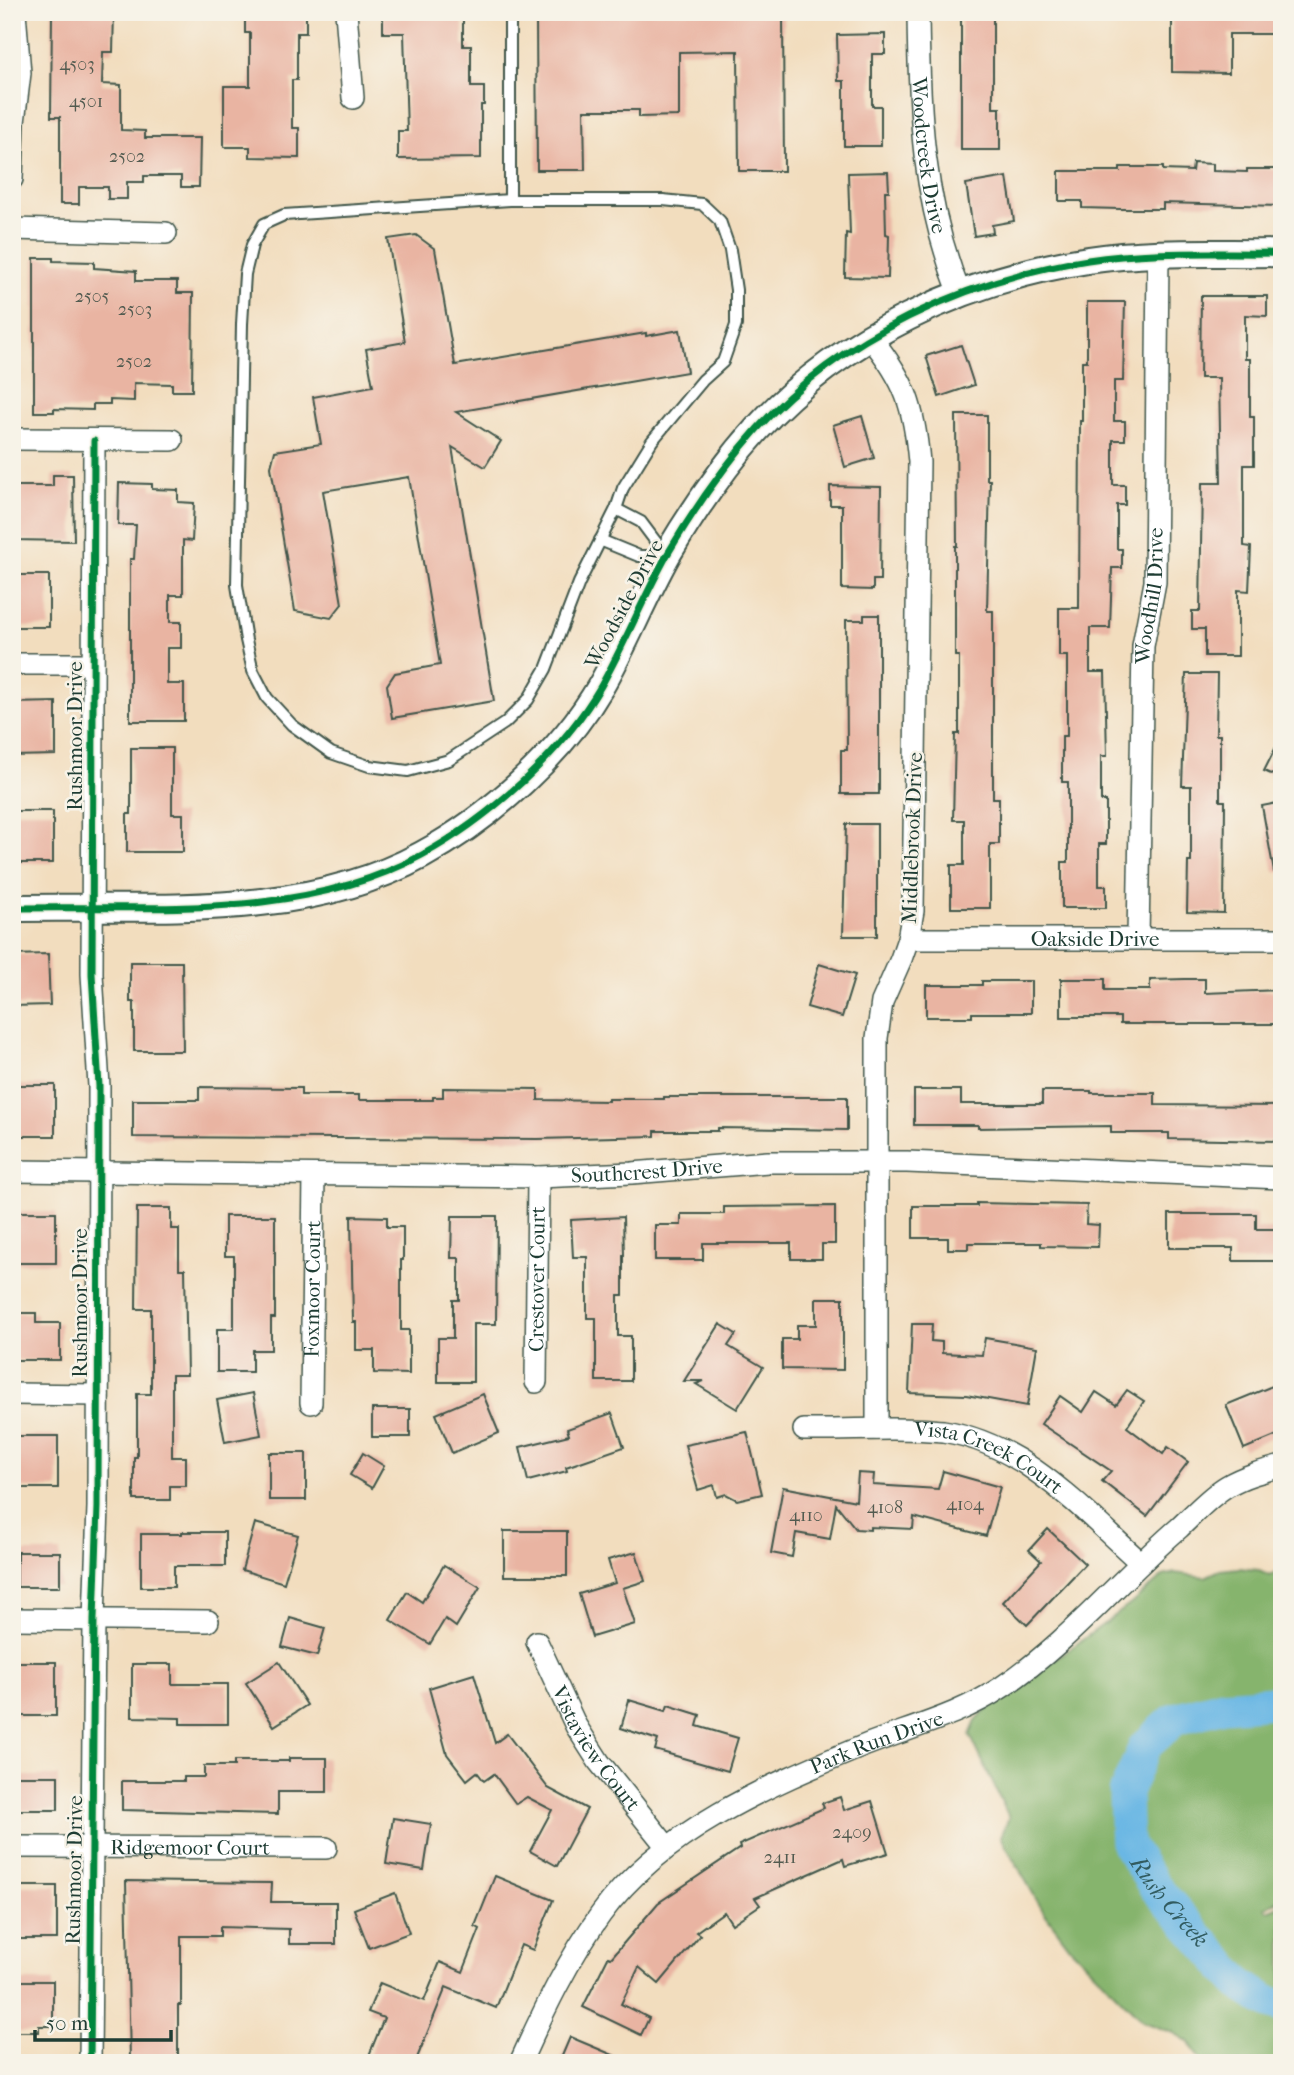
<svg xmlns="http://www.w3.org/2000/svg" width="1294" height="2075" viewBox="0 0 1294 2075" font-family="'IM FELL French Canon',serif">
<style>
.forest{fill:#86b46d;stroke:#527850;stroke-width:2}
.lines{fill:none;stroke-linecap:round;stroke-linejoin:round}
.river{stroke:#6bb7e4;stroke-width:33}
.building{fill:#e9b4a2}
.service-casing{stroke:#3f5549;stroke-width:14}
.minor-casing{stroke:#3f5549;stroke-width:24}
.tertiary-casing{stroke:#3f5549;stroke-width:30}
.service{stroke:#fff;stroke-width:10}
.minor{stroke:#fff;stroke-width:21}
.tertiary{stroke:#fff;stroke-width:26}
.cycleway-casing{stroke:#f7f3e8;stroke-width:11}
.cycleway{stroke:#00873e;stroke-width:7}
.labels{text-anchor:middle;stroke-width:5;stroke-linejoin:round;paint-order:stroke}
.number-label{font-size:18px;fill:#525b50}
.street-label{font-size:21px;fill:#1f3d34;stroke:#f7f3e8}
.water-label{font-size:23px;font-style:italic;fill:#325c60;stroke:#f7f3e8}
</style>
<rect width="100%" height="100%" fill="#f7f3e8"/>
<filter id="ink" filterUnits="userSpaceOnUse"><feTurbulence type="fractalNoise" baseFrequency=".0143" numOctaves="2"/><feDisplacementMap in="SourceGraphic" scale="14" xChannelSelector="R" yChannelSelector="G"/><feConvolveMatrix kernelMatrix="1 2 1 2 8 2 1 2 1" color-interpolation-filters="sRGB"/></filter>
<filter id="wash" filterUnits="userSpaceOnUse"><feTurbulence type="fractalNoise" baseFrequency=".00686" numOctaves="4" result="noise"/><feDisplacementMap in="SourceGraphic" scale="28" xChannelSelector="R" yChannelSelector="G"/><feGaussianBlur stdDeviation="1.57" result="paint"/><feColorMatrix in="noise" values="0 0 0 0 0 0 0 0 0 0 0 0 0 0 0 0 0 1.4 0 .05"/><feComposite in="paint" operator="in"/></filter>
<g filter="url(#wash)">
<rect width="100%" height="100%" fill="#f2ddbe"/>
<polygon class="forest" points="1239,1568 1257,1570 1270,1576 1282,1570 1282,1898 1265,1908 1268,1911 1282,1905 1282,2063 1202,2063 1189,2042 1174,2033 1144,2022 1070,1947 1043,1911 1001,1837 1009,1817 970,1735 976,1721 1001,1694 1070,1649 1132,1603 1163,1576 1175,1573 1205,1577 1220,1570"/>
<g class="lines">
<path class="river" id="s1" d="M1282,1698L1275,1702L1223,1706L1175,1719L1145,1746L1125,1793L1127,1844L1155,1887L1241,1985L1266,2001L1282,2006"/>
</g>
<g id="blocks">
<g class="building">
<polygon points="52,12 114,12 113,52 103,52 102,84 121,85 121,130 145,131 145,138 200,138 199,187 181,187 181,176 144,176 144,182 127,182 127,199 108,199 108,187 79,187 79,204 60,204 60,117 51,117"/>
<polygon points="245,12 306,12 306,33 297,33 297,80 292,80 292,128 299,128 299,158 250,157 250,147 224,147 224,86 250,86 250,33 245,33"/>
<polygon points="383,12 463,12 463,46 471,46 471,87 484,87 484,105 481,105 481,158 398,159 398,131 407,131 404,33 383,33"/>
<polygon points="536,12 783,12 784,171 739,171 738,51 679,52 679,116 639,117 639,110 584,110 585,170 537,170"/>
<polygon points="961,12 993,12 993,108 1000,108 1000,150 961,150"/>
<polygon points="1172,12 1282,12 1282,34 1229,34 1229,73 1172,72"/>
<polygon points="885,34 885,54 872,54 872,106 881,106 881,146 844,146 844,81 838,81 837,35"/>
<polygon points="1193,163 1213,164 1213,171 1247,172 1247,169 1282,169 1282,206 1163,203 1163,209 1120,209 1082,208 1082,201 1059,201 1059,171 1120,171 1120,167 1163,167 1163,170 1192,171"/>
<polygon points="888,172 889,191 885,191 886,234 889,235 888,278 845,277 846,233 850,234 848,173"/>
<polygon points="1007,177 1014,221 992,225 993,233 974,236 966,184"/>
<polygon points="416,235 435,249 455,365 646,333 646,336 680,330 687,372 456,412 501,441 485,467 452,447 494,701 392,718 387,685 395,673 440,665 409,477 323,491 342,604 331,618 295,611 271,467 275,451 321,444 313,397 373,386 366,349 405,342 388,239"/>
<polygon points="34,258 53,258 53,261 94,262 94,268 136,271 136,281 177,281 177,293 193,293 192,391 172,391 172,384 134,383 134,401 110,400 110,404 93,404 93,410 54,409 54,412 34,412"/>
<polygon points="1201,296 1267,296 1267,316 1245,315 1245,359 1250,359 1250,417 1254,417 1254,465 1244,465 1244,546 1251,547 1249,591 1238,590 1238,656 1205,656 1205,629 1192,629 1192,611 1200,611 1202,483 1221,483 1219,378 1200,378"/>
<polygon points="1087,302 1125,302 1123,381 1114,381 1114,421 1125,421 1125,440 1113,440 1113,485 1125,485 1125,505 1117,505 1117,549 1122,549 1122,568 1112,568 1110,628 1090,628 1090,672 1105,672 1107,756 1101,756 1101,801 1106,801 1106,844 1099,844 1099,886 1106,886 1106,908 1062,908 1062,862 1068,862 1068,782 1062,782 1062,736 1067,736 1067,656 1059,656 1059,608 1079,608 1080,421 1082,421 1082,361 1087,361"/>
<polygon points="961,345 974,385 939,397 926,356"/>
<polygon points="956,415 987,415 987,480 990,480 987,611 993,611 993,798 999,798 999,844 990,844 990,908 951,908 951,865 964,865 964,820 953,820 955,734 959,734 959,656 955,656 955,546 957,546"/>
<polygon points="862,416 874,458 845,467 833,425"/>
<polygon points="53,475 73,475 74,541 12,540 12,486 53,486"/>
<polygon points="119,483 152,484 152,489 178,490 178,502 194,503 192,541 183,540 183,595 170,595 170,622 181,622 181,648 167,648 167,684 184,684 184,721 130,721 130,559 134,559 136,525 118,525"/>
<polygon points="830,486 881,487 880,580 873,580 873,590 842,589 842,505 830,505"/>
<rect x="12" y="575" width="37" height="52"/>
<polygon points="864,615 879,615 879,794 841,794 841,750 847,750 846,620 864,620"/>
<polygon points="1186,674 1217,674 1216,735 1220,735 1220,801 1225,801 1224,913 1187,912 1188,862 1191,862 1191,786 1182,786"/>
<polygon points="56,702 56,755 12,756 12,703"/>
<polygon points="1282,735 1282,779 1264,771"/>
<polygon points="131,748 172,748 172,814 183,814 183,852 127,852 127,814 131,814"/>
<polygon points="1282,802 1282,872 1274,872 1262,806"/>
<rect x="12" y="811" width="41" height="52"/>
<polygon points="846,824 877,824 877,936 843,936"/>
<polygon points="48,954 50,1005 12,1006 12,955"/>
<polygon points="130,962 182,962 183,1051 134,1051 134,1002 130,1002"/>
<polygon points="819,964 855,975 842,1017 807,1007"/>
<polygon points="1061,979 1105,979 1105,990 1150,990 1150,980 1185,979 1205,979 1205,993 1282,990 1282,1024 1120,1024 1120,1017 1061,1017"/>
<polygon points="982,981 1031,981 1031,1013 972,1013 972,1017 926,1017 926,985 982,985"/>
<rect x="15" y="1085" width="40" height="51"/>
<polygon points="199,1087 301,1088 301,1095 359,1095 359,1100 433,1100 433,1097 443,1097 443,1088 538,1089 538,1100 608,1101 608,1099 664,1099 664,1097 847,1097 847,1130 718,1128 718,1131 655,1131 655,1136 538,1139 133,1137 133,1100 199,1100"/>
<polygon points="914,1090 961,1090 961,1104 1042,1104 1042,1091 1091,1091 1091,1093 1155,1093 1155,1105 1282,1106 1282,1126 1277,1126 1277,1141 1169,1139 1169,1133 1111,1133 1111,1126 978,1128 978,1125 914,1125"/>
<polygon points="977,1203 1087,1205 1086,1224 1099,1225 1098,1247 1041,1246 1041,1243 968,1243 968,1249 948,1249 948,1238 913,1238 913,1206 977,1206"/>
<polygon points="835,1206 835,1244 822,1244 822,1259 791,1259 791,1243 703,1243 703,1260 655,1260 655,1225 681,1225 681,1214 724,1214 724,1207"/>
<polygon points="137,1208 171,1208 171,1229 179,1229 179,1269 185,1269 187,1375 172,1375 172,1457 186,1457 186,1486 170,1486 170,1500 134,1500 134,1457 137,1457 137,1394 151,1394 151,1309 136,1309"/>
<rect x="15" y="1212" width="41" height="51"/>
<polygon points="1169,1214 1256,1214 1256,1229 1282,1229 1282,1261 1233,1261 1233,1248 1169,1248"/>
<polygon points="225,1216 275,1216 275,1318 271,1318 271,1350 252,1350 252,1372 217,1372 217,1329 234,1329 234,1256 225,1256"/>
<polygon points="351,1216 387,1217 387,1227 403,1227 403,1260 401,1260 401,1330 409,1330 409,1374 374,1373 374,1350 356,1350 356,1322 353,1322"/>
<polygon points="452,1216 497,1216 496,1324 473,1324 473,1382 438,1382 438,1338 453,1338 453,1300 459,1300 459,1258 451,1258"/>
<polygon points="623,1217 624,1255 623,1255 623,1295 618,1295 618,1336 631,1336 631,1381 596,1381 596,1318 587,1318 587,1257 573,1257 571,1220"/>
<polygon points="816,1298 843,1298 843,1370 782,1369 782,1339 797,1339 797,1325 816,1325"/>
<polygon points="14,1313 36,1313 36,1323 60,1323 60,1360 14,1360"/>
<polygon points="720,1324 736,1334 728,1346 763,1367 737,1409 696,1384 704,1381 684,1381"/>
<polygon points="912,1324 932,1324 931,1341 942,1342 942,1353 982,1355 985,1338 1037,1347 1027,1406 966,1395 909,1393"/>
<polygon points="1282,1382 1282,1433 1244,1449 1226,1405"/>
<polygon points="1127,1390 1144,1401 1127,1427 1163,1454 1168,1447 1188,1462 1147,1516 1102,1481 1111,1471 1041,1424 1060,1396 1083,1412 1096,1392 1116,1405"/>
<polygon points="253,1393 261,1435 225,1442 217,1400"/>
<polygon points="483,1394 499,1433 452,1453 436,1414"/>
<rect x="372" y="1409" width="38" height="28"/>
<polygon points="612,1413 624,1447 566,1467 567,1471 528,1481 520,1447 569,1435 567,1429"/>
<polygon points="747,1432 762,1494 737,1500 726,1494 717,1497 714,1485 698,1490 685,1445"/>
<rect x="14" y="1436" width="44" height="52"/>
<rect x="269" y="1453" width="37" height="47"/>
<polygon points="363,1453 384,1466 372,1488 350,1475"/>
<polygon points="943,1471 1000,1487 986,1536 914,1517 913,1529 870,1527 870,1530 856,1529 836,1504 830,1539 796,1533 792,1557 771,1553 783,1487 856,1501 858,1473 874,1474 873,1485 938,1489"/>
<polygon points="255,1523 298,1535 284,1583 242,1570"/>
<polygon points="1048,1529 1085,1564 1027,1625 1003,1602 1041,1561 1029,1550"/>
<rect x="504" y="1531" width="63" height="45"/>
<polygon points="182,1532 225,1532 225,1566 174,1566 174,1587 141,1587 141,1534 182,1534"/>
<rect x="17" y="1552" width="43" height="35"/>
<polygon points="636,1552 645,1581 623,1588 635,1624 592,1637 579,1594 615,1583 608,1560"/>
<polygon points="444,1565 480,1587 456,1627 445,1619 430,1644 390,1620 407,1592 422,1602"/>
<polygon points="290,1618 325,1628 317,1656 282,1647"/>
<rect x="15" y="1662" width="41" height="54"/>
<polygon points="279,1662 307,1705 274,1726 246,1683"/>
<polygon points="132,1664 172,1664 172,1684 228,1684 228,1724 180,1724 180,1718 132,1717"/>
<polygon points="474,1674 495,1743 507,1734 548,1788 587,1809 557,1866 530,1851 552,1810 527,1797 516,1804 494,1774 484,1781 477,1772 467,1780 447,1754 429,1688"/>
<polygon points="629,1700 666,1711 668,1705 700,1715 697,1726 738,1738 728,1771 655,1750 658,1740 621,1728"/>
<polygon points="289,1758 327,1758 327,1792 278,1792 278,1814 122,1810 122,1781 184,1781 184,1777 204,1777 204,1766 234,1766 234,1761 289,1761"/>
<rect x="15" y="1776" width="43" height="34"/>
<polygon points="840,1797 844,1810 872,1801 888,1853 845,1866 843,1859 755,1898 760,1905 732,1924 724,1912 696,1932 700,1935 659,1984 639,1967 621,2004 649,2018 641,2035 583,2007 608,1957 611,1958 658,1903 740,1848 739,1845 824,1808 822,1803"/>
<polygon points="393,1818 431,1824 424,1870 386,1864"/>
<polygon points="495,1876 553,1900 533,1950 521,1945 496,2008 446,1987 415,2063 366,2063 384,2018 368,2012 380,1983 424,2001 440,1962 463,1972 480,1929 475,1926"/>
<polygon points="126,1881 272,1883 271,1902 336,1902 336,1944 289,1944 289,1929 220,1927 220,1936 181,1936 181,2005 178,2005 178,2060 130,2060"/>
<rect x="12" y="1886" width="45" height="53"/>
<polygon points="395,1893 409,1933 369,1948 354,1909"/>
<polygon points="13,1981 53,1981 53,2026 39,2026 39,2032 13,2032"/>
<polygon points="570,2037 632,2063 559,2063"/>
</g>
</g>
</g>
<g filter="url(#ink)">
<use href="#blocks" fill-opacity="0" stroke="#3f5549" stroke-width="2"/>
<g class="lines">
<defs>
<g id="service">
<polygon points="510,200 663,200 702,204 720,221 730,250 736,290 736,325 723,362 703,380 652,441 623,488 616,509 579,583 546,669 528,700 505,723 449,760 408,771 369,766 331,753 292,725 267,698 253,671 246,640 237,585 242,324 245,274 252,245 264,224 284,215"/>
<polyline points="510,200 510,12"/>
<polyline points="616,509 641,522 665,554"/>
<polyline points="600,540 639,556 664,556"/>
</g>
<g id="minor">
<polyline points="346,12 353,98"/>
<path id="s2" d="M918,12C919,113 922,199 960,294"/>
<polyline points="12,179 14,122 20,73 15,12"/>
<polyline points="12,229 166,233"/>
<path d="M871,338C906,382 914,406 919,462L913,911L908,939L901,959L882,1002L877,1038V1429"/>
<polyline points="12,439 172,440"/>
<polyline points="12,664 92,664"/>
<path id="s3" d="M1138,938L1143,646L1155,582L1158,255"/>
<path id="s4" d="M908,939H1282"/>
<path id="s5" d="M12,1171L538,1177L632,1173L768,1162H907L1282,1178"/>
<path id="s6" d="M536,1382L538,1177"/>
<polyline points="12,1394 98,1395"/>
<path id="s7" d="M311,1403L314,1175"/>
<path id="s8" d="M804,1430C848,1431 900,1426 943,1431C1024,1443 1082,1510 1140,1562"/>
<polyline points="12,1619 208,1621"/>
<path id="s9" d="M537,1642L576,1726L599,1762L667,1847"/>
<path id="s10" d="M12,1847L326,1848"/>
<polyline points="90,2063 94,1619 98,1507 99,1086 92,974 94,441"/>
<path id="s11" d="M520,2063C543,2012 568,1959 601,1914C661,1831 769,1785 861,1747C908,1728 959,1716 1002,1687C1068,1643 1119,1580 1179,1528C1194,1514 1210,1496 1227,1486C1244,1476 1263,1471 1282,1466"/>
</g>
<path id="tertiary" d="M12,908C147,905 300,922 422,855C490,818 562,753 601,686C625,644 643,598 667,555C693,511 723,467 757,429C841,336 966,279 1088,260C1152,250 1218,254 1282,253"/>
</defs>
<use href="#service" class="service-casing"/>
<use href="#minor" class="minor-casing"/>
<use href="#tertiary" class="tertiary-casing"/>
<use href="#service" class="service"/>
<use href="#minor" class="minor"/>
<use href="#tertiary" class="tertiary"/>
<defs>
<g id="cycleway">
<path d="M12,908C147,905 300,922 422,855C490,818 562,753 601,686C625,644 643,598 667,555C693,511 723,467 757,429C841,336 966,279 1088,260C1152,250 1218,254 1282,253"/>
<polyline points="90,2063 94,1619 98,1507 99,1086 92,974 94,441"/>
</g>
</defs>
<use href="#cycleway" class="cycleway-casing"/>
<use href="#cycleway" class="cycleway"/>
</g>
</g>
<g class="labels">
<g class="number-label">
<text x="77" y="70">4503</text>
<text x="86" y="107">4501</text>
<text x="127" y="162">2502</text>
<text x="92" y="302">2505</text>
<text x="135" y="315">2503</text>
<text x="134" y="367">2502</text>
<text x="965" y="1510">4104</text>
<text x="885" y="1513">4108</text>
<text x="806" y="1521">4110</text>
<text x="852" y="1838">2409</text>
<text x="780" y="1863">2411</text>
</g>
<g class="street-label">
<text dy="7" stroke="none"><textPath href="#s2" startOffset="144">Woodcreek Drive</textPath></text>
<text dy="7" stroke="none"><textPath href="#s3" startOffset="343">Woodhill Drive</textPath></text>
<text transform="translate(624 604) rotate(-62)" y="7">Woodside Drive</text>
<text transform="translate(75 736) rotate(-90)" y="7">Rushmoor Drive</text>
<text transform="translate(912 838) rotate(-88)" y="7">Middlebrook Drive</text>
<text dy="7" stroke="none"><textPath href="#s4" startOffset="187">Oakside Drive</textPath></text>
<text dy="7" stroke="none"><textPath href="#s5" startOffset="635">Southcrest Drive</textPath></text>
<text dy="7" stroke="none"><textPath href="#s6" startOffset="103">Crestover Court</textPath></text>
<text dy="7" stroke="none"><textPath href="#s7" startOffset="114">Foxmoor Court</textPath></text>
<text transform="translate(80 1303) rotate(-90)" y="7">Rushmoor Drive</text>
<text dy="7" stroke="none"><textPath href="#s8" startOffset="191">Vista Creek Court</textPath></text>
<text dy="7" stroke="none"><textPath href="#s11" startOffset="499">Park Run Drive</textPath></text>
<text dy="7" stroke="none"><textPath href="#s9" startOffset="122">Vistaview Court</textPath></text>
<text dy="7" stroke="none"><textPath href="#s10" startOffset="178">Ridgemoor Court</textPath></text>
<text transform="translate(74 1870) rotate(-89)" y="7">Rushmoor Drive</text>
</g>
<g class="water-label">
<text dy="8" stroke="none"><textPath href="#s1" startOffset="324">Rush Creek</textPath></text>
</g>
</g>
<rect width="1294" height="2075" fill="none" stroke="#f7f3e8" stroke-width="42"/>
<path d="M35 2030v10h136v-10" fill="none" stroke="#1f3d34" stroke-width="3.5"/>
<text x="46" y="2030" font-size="21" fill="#1f3d34" stroke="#f7f3e8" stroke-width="5" paint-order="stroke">50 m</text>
</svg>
